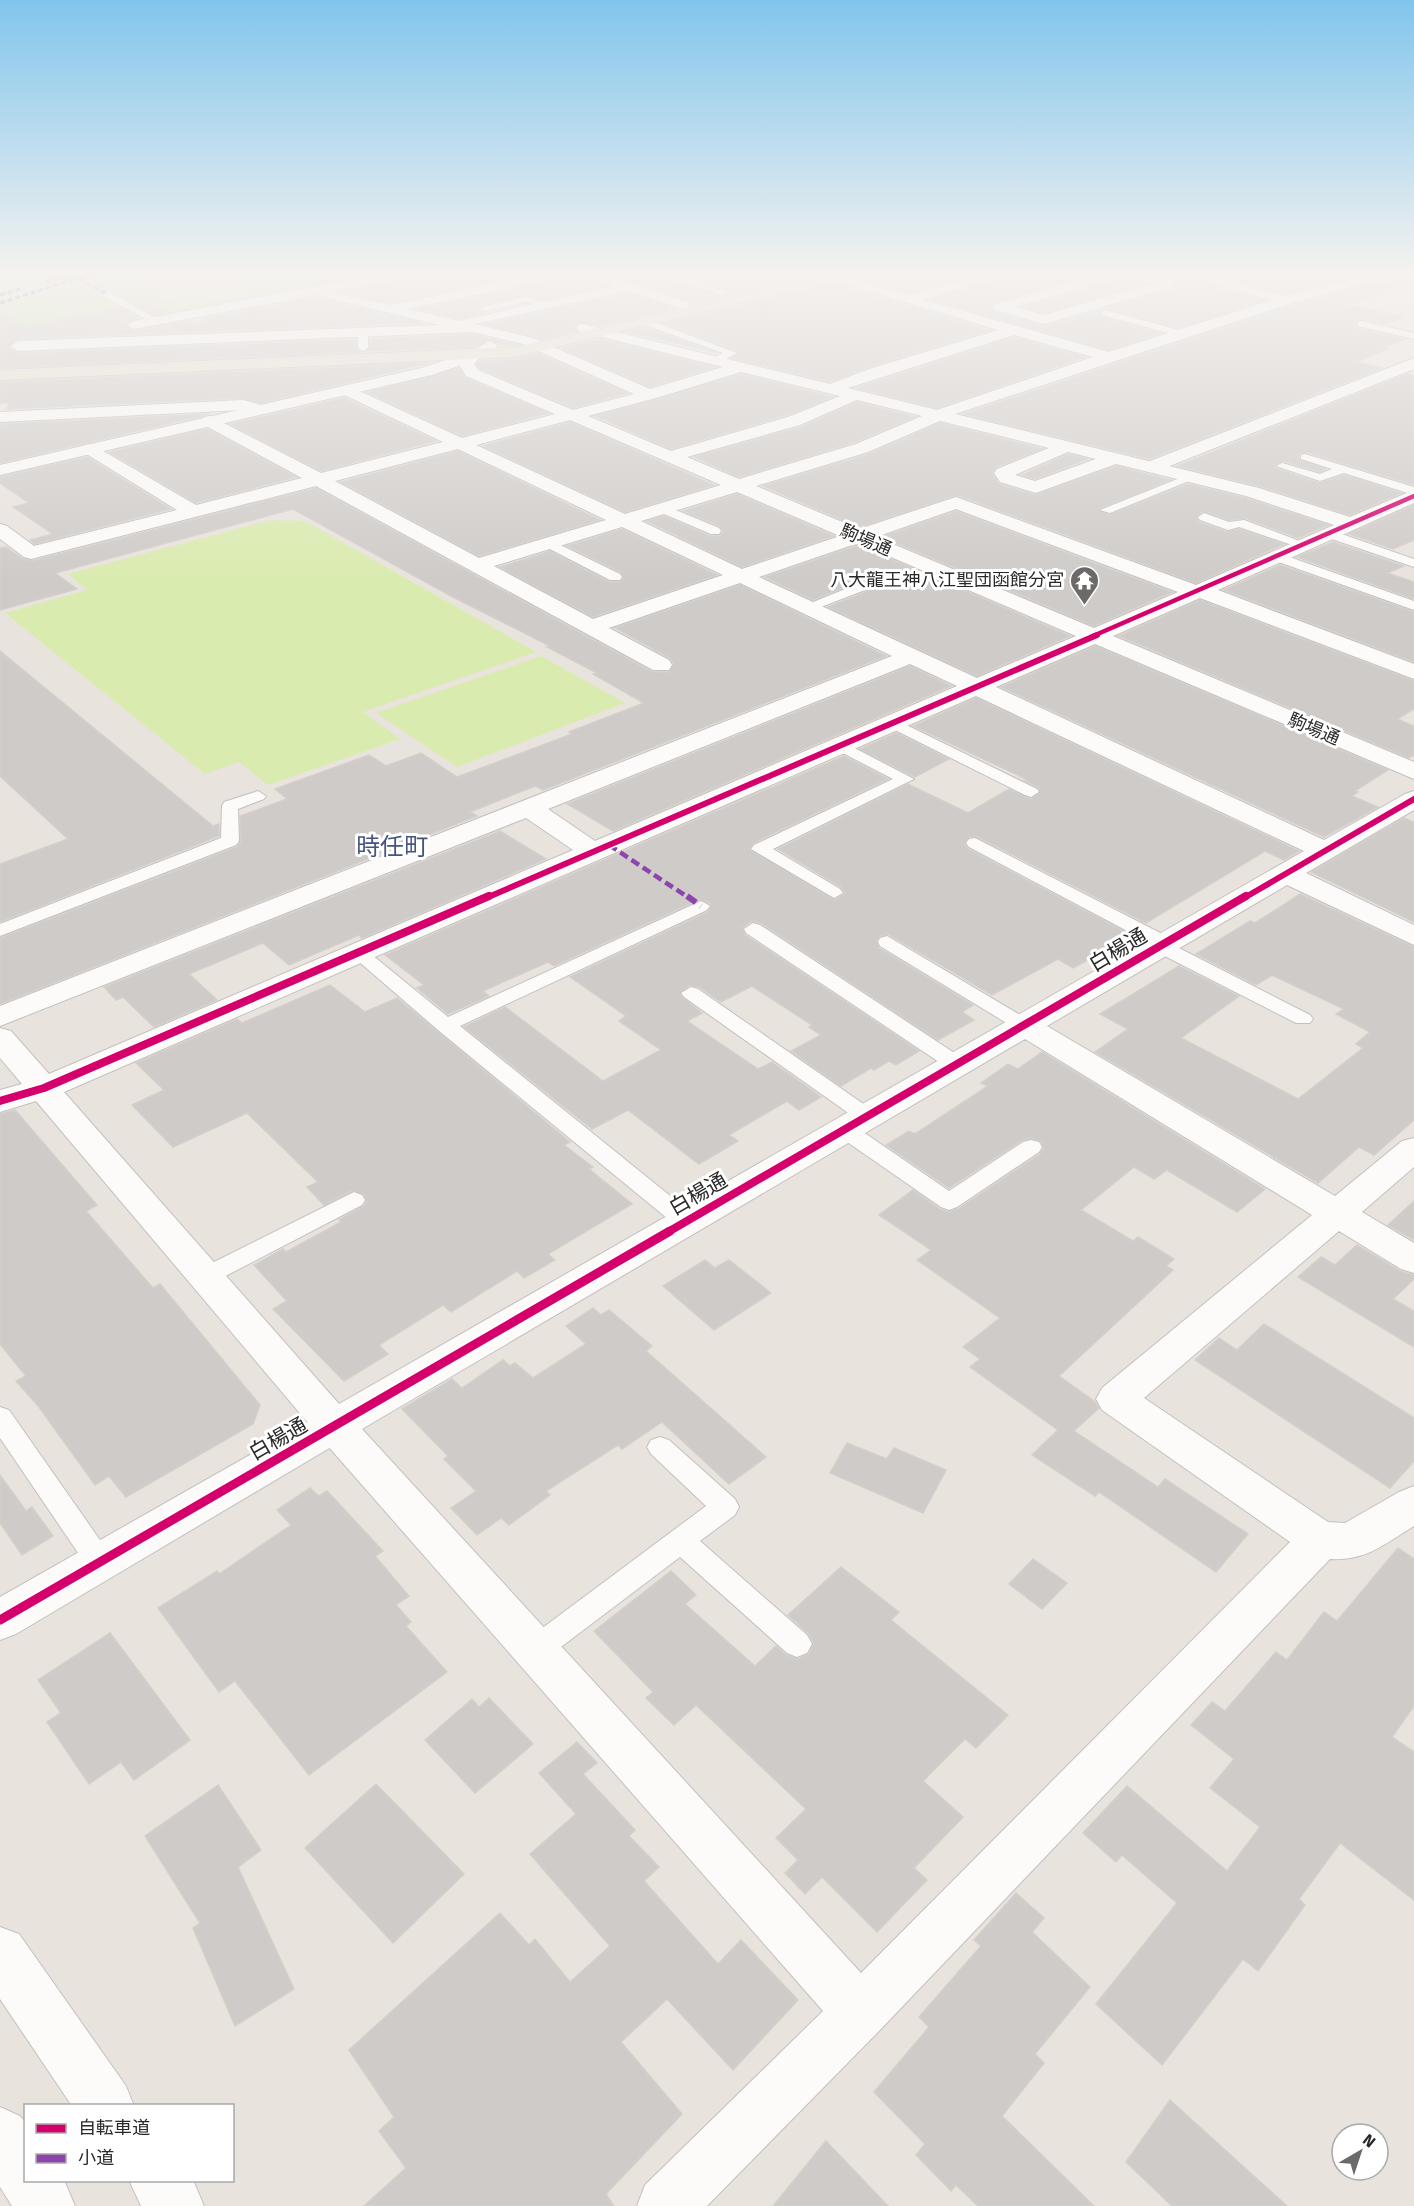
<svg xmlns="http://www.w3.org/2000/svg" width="1414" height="2206" viewBox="0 0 1414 2206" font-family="'Fira Sans','Noto Sans JP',sans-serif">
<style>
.green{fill:#cce6b4}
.pitch{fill:#daebb0}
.building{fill:#cfcbc8;stroke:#d4cfca;stroke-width:1.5}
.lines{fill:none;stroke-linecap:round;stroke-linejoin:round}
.lane-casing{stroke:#c2c0c0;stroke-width:2}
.street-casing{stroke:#c2c0c0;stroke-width:2}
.secondary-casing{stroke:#c2c0c0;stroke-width:2}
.primary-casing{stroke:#c4c2c0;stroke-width:2}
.lane{fill:#fcfbfa;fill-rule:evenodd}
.street{fill:#fcfbfa;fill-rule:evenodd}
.secondary{fill:#fcfbfa;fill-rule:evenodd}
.primary{fill:#e8e0d1;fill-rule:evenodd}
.tram{stroke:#ddddde;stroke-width:1.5}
.quiet-far2{stroke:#8e44ad;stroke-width:3;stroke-dasharray:5 3;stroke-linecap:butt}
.quiet-far1{stroke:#8e44ad;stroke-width:4.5;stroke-dasharray:9 4.5;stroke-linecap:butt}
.quiet{stroke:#8e44ad;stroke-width:6;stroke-dasharray:11 6;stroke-linecap:butt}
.cycleway-far3-casing{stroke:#fff;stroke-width:7}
.cycleway-far2-casing{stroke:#fff;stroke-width:9}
.cycleway-far1-casing{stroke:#fff;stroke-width:11}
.cycleway-casing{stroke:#fff;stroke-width:13}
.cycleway-far3{stroke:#d6006c;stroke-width:4.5}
.cycleway-far2{stroke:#d6006c;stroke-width:6}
.cycleway-far1{stroke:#d6006c;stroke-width:8}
.cycleway{stroke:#d6006c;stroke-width:9}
.labels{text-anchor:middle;stroke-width:6;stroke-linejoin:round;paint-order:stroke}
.far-street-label{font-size:18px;fill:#292929;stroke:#fff}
.far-poi-label{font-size:18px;fill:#292929;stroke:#fff;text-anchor:end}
.street-label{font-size:21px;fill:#292929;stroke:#fff}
.quarter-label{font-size:24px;fill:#46547e;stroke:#fff}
</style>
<rect width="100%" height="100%" fill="#e9e3de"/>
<polygon class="green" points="0,271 405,271 0,346"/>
<g class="pitch">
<polygon points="120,271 222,271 267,292 183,308 114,272"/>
<polygon points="279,271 387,271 387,272 310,285"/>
<polygon points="270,520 305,521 536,652 363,712 400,739 268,785 239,762 205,774 5,613 87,590 68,574"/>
<polygon points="541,656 625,703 457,767 376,713"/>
</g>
<g class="building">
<polygon points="427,271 538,271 391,303 342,292 418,277"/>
<polygon points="579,271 650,271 722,297 690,304 689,300 610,274 600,279 607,285 542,300 526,294 479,306 478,309 484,313 459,319 418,309 571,277"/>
<polygon points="680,271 800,271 812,276 725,297 729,292 728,290"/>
<polygon points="873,271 986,271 908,293 854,277"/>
<polygon points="1021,271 1101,271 994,302 991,308 994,312 1046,326 1101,310 1098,313 1101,317 1160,333 1109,350 932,300"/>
<polygon points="1148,271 1233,271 1211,280 1210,283 1213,287 1264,300 1178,328 1107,308 1174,288 1177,284 1174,278"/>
<polygon points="1264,271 1325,271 1351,277 1286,294 1241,282"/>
<polygon points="1123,278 1143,283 1045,313 1023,307"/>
<polygon points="1375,282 1397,287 1348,305 1403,317 1385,324 1361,319 1356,321 1357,328 1404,339 1383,348 1388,349 1357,362 1382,368 1149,459 963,414 1293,305"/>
<polygon points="833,283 990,330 868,367 830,382 732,358 739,352 664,323"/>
<polygon points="628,293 674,308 599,325 578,323 574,327 575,331 541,339 485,324"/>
<polygon points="316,297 423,323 18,339 8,347 18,353 356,339 356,348 360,352 0,368 0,313 23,326 121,308 139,318 125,324 134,331 188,321 199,326 202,319"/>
<polygon points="150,303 169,312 154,315 137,305"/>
<polygon points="646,328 718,353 627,332"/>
<polygon points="472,334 516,345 500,345 489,339 475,347 367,351 370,348 370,339"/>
<polygon points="1014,337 1085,357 937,408 856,388"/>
<polygon points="600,339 715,367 650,387 562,348"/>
<polygon points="539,354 627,393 573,408 479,368 477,364 480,361 515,359"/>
<polygon points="429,363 261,403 243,398 6,409 10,403 0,403 0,382"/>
<polygon points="459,368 465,378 548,413 462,436 367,392"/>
<polygon points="741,374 833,397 787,415 671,449 595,416"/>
<polygon points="1407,374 1414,376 1414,485 1306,452 1299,454 1299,460 1326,469 1320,472 1283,461 1274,465 1275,468 1319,483 1344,475 1401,493 1350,515 1260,486 1177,466"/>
<polygon points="344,398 436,441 321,471 230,424"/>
<polygon points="857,402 915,417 855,442 739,477 694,457 801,427"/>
<polygon points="209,414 202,416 0,463 0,424"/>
<polygon points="570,422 714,485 625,512 483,446"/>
<polygon points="940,423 1042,449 996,467 992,473 999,484 1035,495 1116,466 1170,480 1098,509 1109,515 1188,484 1245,498 1328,525 1298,538 1245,518 1229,520 1203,511 1196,517 1199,522 1227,532 1239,529 1284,544 1196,583 957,495 859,527 763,486 869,454"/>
<polygon points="207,429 296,477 196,503 109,452"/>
<polygon points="458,451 600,520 479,556 341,482"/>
<polygon points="1068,454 1088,459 1035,479 1022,475"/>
<polygon points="87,457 171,509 34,544 30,540 53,534 13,507 29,503 0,483 0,477"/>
<polygon points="316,488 652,672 669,672 674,664 670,658 615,628 740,585 886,656 543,790 535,786 470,812 477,816 0,1004 0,938 237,847 241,841 240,816 287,799 275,789 369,755 386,766 421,753 457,777 572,734 569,732 644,703 593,674 597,673 547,647 550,646 453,597 293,509 55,573 77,589 0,610 0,548 6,547 23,559 32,561"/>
<polygon points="737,494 834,536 742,567 647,521 664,516 710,536 719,536 723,532 720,526 683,511"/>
<polygon points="1414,505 1414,540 1393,549 1349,534"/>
<polygon points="956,511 1172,592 1094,626 882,537"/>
<polygon points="622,529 717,575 593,617 500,567 550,551 609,582 620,582 624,578 621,572 567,546"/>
<polygon points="1333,542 1404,566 1387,573 1414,582 1414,599 1297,557"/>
<polygon points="858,545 1070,636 977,676 828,607 866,592 865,582 859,581 813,600 765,577"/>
<polygon points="1280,565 1414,612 1414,662 1224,590"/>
<polygon points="1200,600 1414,681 1414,709 1397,719 1414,726 1414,755 1409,758 1119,636"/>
<polygon points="1095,646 1388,770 1355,791 1358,792 1352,796 1378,807 1324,837 1001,687"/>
<polygon points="0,651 213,826 219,824 219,836 0,922 0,864 68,839 0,776"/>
<polygon points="910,666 951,686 613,831 567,804"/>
<polygon points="976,698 1299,851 1284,860 1265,851 1146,923 976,836 969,837 964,843 968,849 1133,936 1073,968 1058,959 992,995 888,934 879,936 876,941 879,948 973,1005 962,1012 974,1020 938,1040 761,923 752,921 742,928 745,935 919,1051 896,1065 889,1061 874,1070 871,1068 841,1086 791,1051 821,1035 809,1027 812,1025 752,986 721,1002 699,987 690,985 679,994 702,1013 687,1021 758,1069 772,1062 821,1097 799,1110 787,1101 729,1135 738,1141 699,1164 628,1110 592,1129 464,1027 505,1007 603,1081 661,1050 619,1021 626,1016 570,977 708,912 711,904 700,899 554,966 548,962 483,991 489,996 448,1014 417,988 424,985 385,955 844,756 888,779 753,843 749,849 835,900 845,893 841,887 778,849 908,784 968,813 1009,789 1030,799 1041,792 1038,787 1024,780 1026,779 913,726"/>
<polygon points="896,733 949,759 915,777 860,749"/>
<polygon points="1404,818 1414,822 1414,922 1311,872"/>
<polygon points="500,831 546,859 362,938 359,935 289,965 263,943 189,974 217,1000 154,1027 123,997 116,1000 104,987"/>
<polygon points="1300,894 1414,947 1414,1120 1374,1155 1359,1147 1318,1183 1095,1052 1128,1029 1100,1014 1179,966 1239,996 1181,1038 1298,1099 1363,1048 1356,1044 1370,1032 1336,1014 1344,1009 1272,975 1256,985 1196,954 1250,921 1255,923"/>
<polygon points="330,985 365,1012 397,998 570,1142 564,1145 593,1167 589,1169 632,1204 548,1254 555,1260 524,1278 517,1271 451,1312 443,1305 379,1345 388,1354 344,1381 273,1309 287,1301 254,1265 283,1249 286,1252 341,1222 339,1220 364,1206 367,1201 364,1194 353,1190 324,1205 307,1187 318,1182 247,1113 173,1147 132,1105 164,1090 136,1063 237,1019 242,1023"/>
<polygon points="1042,1052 1265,1189 1237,1212 1167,1170 1154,1179 1134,1167 1081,1210 1133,1241 1138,1237 1174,1259 1166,1266 1173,1270 1059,1376 1094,1401 1099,1408 1074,1431 1158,1487 1165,1479 1248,1534 1216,1572 1099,1492 1095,1496 1032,1455 1058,1430 970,1367 980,1359 963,1347 1000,1318 917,1260 931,1250 879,1215 913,1190 940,1209 948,1212 958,1209 1040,1154 1044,1148 1041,1141 1032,1138 1022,1140 949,1188 886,1145 909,1131 915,1134 988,1086 981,1083 1008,1064 1018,1069"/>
<polygon points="15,1110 97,1205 86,1211 153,1288 160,1284 260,1405 253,1424 126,1497 109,1476 95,1485 39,1407 16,1381 26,1376 0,1344 0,1114"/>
<polygon points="1414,1201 1414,1240 1388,1225"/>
<polygon points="1357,1245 1400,1271 1414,1275 1414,1279 1393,1299 1414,1311 1414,1347 1298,1277 1321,1257 1335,1265"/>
<polygon points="705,1260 715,1268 729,1260 771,1293 714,1330 663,1286"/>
<polygon points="593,1308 601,1315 609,1310 652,1346 646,1351 766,1457 729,1484 662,1422 622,1449 618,1445 546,1491 550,1495 509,1525 501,1518 477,1535 451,1508 476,1491 444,1459 448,1456 402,1409 452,1379 462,1388 503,1360 510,1366 515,1363 533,1378 586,1344 566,1326"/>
<polygon points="1264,1324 1414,1418 1414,1461 1390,1488 1195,1360 1219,1338 1237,1350"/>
<polygon points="847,1443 887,1459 894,1448 946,1470 923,1513 830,1473"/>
<polygon points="0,1475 26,1511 32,1507 53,1536 22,1555 0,1523"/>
<polygon points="310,1488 319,1496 327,1491 383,1551 375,1556 409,1596 396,1605 411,1622 406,1626 447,1672 309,1775 235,1681 219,1692 158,1608 217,1571 219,1574 291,1525 277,1510"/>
<polygon points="1398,1548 1414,1559 1414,1706 1392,1737 1414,1752 1414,1900 1340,1843 1299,1899 1305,1905 1258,1971 1243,1959 1162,2065 1096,2004 1177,1903 1122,1855 1116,1862 1083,1833 1127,1786 1227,1871 1260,1827 1210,1788 1234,1759 1191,1725 1212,1702 1225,1711 1276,1652 1287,1660 1324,1612 1337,1621"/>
<polygon points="1033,1559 1067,1583 1042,1609 1009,1584"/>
<polygon points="841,1567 899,1612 891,1620 1008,1715 976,1748 965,1739 923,1781 963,1817 914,1868 927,1880 877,1932 822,1877 805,1894 785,1873 798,1860 776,1838 806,1809 696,1705 674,1725 646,1698 653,1692 594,1631 671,1571 696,1595 685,1604 755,1666 776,1646 786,1655 798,1659 809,1654 814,1643 808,1633 788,1615"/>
<polygon points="110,1633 190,1740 134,1780 121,1762 89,1784 47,1722 61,1713 38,1680"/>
<polygon points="489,1698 533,1744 475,1793 425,1740 472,1699 479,1707"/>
<polygon points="577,1742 597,1763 583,1774 635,1830 629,1836 659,1867 644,1881 718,1964 741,1940 798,2000 733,2070 667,1999 621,2042 682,2114 606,2194 614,2206 364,2206 406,2168 379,2131 394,2117 349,2050 500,1913 529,1945 535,1939 570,1982 610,1946 530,1854 576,1814 539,1773"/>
<polygon points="376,1784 464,1874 393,1943 305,1848"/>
<polygon points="218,1785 261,1850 238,1867 294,1989 235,2026 193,1928 200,1923 145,1836"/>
<polygon points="1016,1893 1044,1918 1032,1932 1090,1987 1035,2054 1044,2063 1002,2116 1094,2206 978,2206 956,2185 951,2191 916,2155 925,2144 874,2092 929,2027 919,2017 981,1946 974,1940"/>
<polygon points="1170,2100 1287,2206 1172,2206 1126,2162"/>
<polygon points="826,2141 888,2206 773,2206"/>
</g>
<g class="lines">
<defs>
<g id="lane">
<polygon points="692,281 727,292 723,295 692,285"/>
<polygon points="103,292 109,292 161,321 153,323 103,296"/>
<polygon points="527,296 549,305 544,308 526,302 485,311 480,308"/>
<polygon points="1105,310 1186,332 1188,334 1183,337 1102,315 1100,313"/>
<polygon points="645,321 651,321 737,353 720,362 714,362 714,358 723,353 645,325"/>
<polygon points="1361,321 1414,333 1414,339 1358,326 1358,322"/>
<polygon points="363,330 368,333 368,348 363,351 358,348 358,333"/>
<polygon points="1305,454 1414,487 1414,495 1344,473 1320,481 1276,466 1282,463 1320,474 1332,469 1301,459 1301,455"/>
<polygon points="1190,474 1194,475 1194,479 1110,513 1100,510"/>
<polygon points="661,504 719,528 721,531 719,534 711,534 657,511 655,508"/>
<polygon points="1204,513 1229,522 1244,520 1310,545 1304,549 1239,527 1228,530 1200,520 1198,517"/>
<polygon points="1330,530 1414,559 1414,567 1326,537 1324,534"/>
<polygon points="548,539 620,574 622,577 620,580 610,580 544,546 544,540"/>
<polygon points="1278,553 1414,601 1414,610 1273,560 1272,557"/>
<polygon points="860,583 865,584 865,590 813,610 803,610 801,607"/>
<polygon points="892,718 1037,789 1039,792 1031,797 1025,795 887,726 884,723 887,720"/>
<polygon points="841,741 914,779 773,849 840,889 843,893 834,898 751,849 754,845 893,779 835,749 833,746"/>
<polygon points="258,791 266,796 264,799 238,809 239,841 236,845 0,936 0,924 221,838 222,806 224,802"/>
<polygon points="975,838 1172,939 1173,945 1310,1015 1313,1019 1310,1023 1296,1023 1153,950 1152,944 969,847 966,843 969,839"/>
<polygon points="701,901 710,906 707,910 460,1026 695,1216 698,1222 695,1228 687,1230 679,1228 438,1030 350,954 359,948 366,950 448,1017"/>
<polygon points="753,923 760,925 965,1060 968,1065 965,1070 951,1070 746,933 744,929"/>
<polygon points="887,936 1032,1022 1035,1026 1032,1030 1018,1030 880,946 878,942 880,938"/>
<polygon points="691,987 698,989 875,1112 879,1117 875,1122 861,1122 684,997 681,993"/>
<polygon points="845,1123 853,1125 949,1191 1023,1142 1031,1140 1039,1142 1042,1147 1039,1152 957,1207 949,1210 941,1207 837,1135 834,1130 837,1125"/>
<polygon points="354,1192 362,1195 365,1200 362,1205 214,1282 206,1285 198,1282 194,1276 198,1270"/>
<polygon points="0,1407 9,1410 109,1553 113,1561 109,1569 99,1573 89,1569 0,1438"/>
<polygon points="660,1437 669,1440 735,1499 739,1507 735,1515 700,1541 807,1635 812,1644 807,1653 797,1657 787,1653 680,1557 545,1659 535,1663 525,1659 520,1650 525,1641 706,1506 651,1454 647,1447 651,1440"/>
</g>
<g id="street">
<path d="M395,271H424L418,275L331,292L391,305L550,271H577L571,275L408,309L459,321L613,286L602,280L609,276L688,302V308L683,309L628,291L475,324L533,338L650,389L723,367L578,331L576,328L578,325L583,324L830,384L869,369L998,330L802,271H824L908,295L996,271H1019L924,300L1109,352L1272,300L1214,285L1212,282L1240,271H1262L1234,282L1286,296L1384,271H1408L1292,303L955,414L1259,488L1350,517L1414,490V503L1218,590L1414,664V679L1200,598L1113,636L1414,762V779L1095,644L996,687L1324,840L1405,794L1414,791V810L1306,873L1414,925V945L1287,885L1047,1026L1335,1196L1402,1141L1414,1138V1167L1362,1212L1414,1243V1273L1401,1269L1339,1231L1144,1398L1328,1522L1345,1523L1399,1492L1414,1486V1526C1384,1544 1367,1561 1330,1559L879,2031L707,2206H637L645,2185L823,2011L320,1437L36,1101L0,1112V1090L22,1084L0,1058V1028L11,1031L49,1074L573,850L526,818L0,1026V1006L892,656L740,583L609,628L669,660L672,665L669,670H653L316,486L31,559L24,557L0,539V524L7,526L34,546L177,510L85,453L82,449L85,445L91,444L196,505L302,478L204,425L202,421L204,417L210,416L321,473L443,442L340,393L338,390L340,387L346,385L462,438L555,414L466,376L458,363L468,353L473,351L481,356L474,364L478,370L573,410L634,394L523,344L472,332L18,351L10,346L18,341L439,325L316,295L134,329L127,325L134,321ZM1014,335L1093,357L937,410L848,388ZM741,372L840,396L788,417L671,451L588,416L656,398ZM857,400L922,416L856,444L739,479L687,457L800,425ZM570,420L721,485L625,514L476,445ZM940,421L1049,448L997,469L994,473L1000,482L1036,493L1116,464L1246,496L1334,525L1196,585L956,497L859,529L756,486L868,452ZM458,449L606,520L479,558L335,481ZM1068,452L1096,459L1035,481L1015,475ZM737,492L840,536L742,569L641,521ZM956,509L1178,592L1094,628L876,537ZM622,527L723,575L593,619L494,566ZM858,543L1076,636L977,678L759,577ZM910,664L957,686L595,841L548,809ZM976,696L1304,851L339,1404L64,1092ZM1025,1039L1312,1215L1102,1388L1096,1399L1102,1410L1290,1542L861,1973L362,1429Z"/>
<polygon points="652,271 673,271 702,283 695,287"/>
<path d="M1110,271H1137L1173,280L1175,283L1173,286L1045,324L995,310L993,307L995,304ZM1123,276L1152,283L1045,315L1015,307Z"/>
<polygon points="243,400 265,406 267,410 259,415 242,410 0,422 0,412"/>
</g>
<g id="secondary">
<polygon points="490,341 498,346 478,359 432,375 0,475 0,465 421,368 468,353"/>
<polygon points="1414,358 1414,369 1157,471 1145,471 1142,467 1145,463"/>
<polygon points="334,1410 348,1415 354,1426 348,1437 16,1634 0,1640 0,1597 320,1415"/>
<polygon points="0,1927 19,1934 126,2086 134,2106 72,2106 0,1999"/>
<polygon points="0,2107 20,2116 26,2123 26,2180 64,2180 75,2206 12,2206 0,2187"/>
<polygon points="129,2180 193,2180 204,2206 141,2206"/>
</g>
<polygon id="primary" points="846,271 871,271 515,357 0,380 0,370 515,347"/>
</defs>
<use href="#lane" class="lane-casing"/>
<use href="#street" class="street-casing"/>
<use href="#secondary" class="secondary-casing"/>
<use href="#primary" class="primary-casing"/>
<use href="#lane" class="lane"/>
<use href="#street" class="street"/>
<use href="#secondary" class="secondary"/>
<use href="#primary" class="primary"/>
<polyline class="tram" points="0,372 513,349 852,271"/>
<g class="quiet-far2">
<polyline points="80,279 106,294"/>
<polyline points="46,282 75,271"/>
<polyline points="0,295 20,289"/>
<polyline points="0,303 100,271"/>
</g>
<polyline class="quiet-far1" points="609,845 689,898"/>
<polyline class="quiet" points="687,896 701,906"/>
<defs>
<polyline id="cycleway-far3" points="1093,636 1414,496"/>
<g id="cycleway-far2">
<polyline points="486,898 1097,635"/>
<polyline points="1244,898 1414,799"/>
</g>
<g id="cycleway-far1">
<polyline points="0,1101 44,1088 489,896"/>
<polyline points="668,1232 1246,896"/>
</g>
<polyline id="cycleway" points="0,1620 670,1231"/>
</defs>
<use href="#cycleway-far3" class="cycleway-far3-casing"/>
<use href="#cycleway-far2" class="cycleway-far2-casing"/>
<use href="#cycleway-far1" class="cycleway-far1-casing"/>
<use href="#cycleway" class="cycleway-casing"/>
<use href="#cycleway-far3" class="cycleway-far3"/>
<use href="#cycleway-far2" class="cycleway-far2"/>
<use href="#cycleway-far1" class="cycleway-far1"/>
<use href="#cycleway" class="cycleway"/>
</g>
<linearGradient id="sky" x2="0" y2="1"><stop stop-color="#82c5ec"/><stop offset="0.47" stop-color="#f5f2f0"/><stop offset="1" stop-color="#f5f2f0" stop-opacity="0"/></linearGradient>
<rect width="1414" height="580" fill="url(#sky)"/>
<defs>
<symbol id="temple-pin" viewBox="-11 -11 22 30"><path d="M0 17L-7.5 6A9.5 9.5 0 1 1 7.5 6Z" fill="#6c6a68" stroke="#fff"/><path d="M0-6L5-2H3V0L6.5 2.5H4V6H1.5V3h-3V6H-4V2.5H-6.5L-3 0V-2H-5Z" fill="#fff"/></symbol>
</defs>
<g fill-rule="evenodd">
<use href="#temple-pin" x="1068" y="564" width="33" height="45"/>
</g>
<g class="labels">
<g class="far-street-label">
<text transform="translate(866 540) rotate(23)" y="6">駒場通</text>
<text transform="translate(1314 729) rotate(23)" y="6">駒場通</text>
</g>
<g class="far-poi-label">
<text x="1064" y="586">八大龍王神八江聖団函館分宮</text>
</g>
<g class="street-label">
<text transform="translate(1118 950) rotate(-31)" y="7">白楊通</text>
<text transform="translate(698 1194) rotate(-30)" y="7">白楊通</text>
<text transform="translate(278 1439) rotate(-30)" y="7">白楊通</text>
</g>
<g class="quarter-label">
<text x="392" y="855">時任町</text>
</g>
</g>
<rect x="24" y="2104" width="210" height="78" fill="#ffffff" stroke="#a9a9a9" stroke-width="1.5"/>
<rect x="36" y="2124" width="30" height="9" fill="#d6006c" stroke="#a9a9a9" stroke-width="1.5"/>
<text x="78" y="2134" font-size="18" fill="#292929">自転車道</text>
<rect x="36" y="2154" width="30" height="9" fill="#8e44ad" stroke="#a9a9a9" stroke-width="1.5"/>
<text x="78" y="2164" font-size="18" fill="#292929">小道</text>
<g transform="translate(1360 2152) rotate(39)"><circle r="28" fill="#ffffff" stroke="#a9a9a9" stroke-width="1.5"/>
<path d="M0-4.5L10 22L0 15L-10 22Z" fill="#6c6a68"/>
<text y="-9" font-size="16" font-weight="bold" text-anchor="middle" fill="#292929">N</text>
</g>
</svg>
